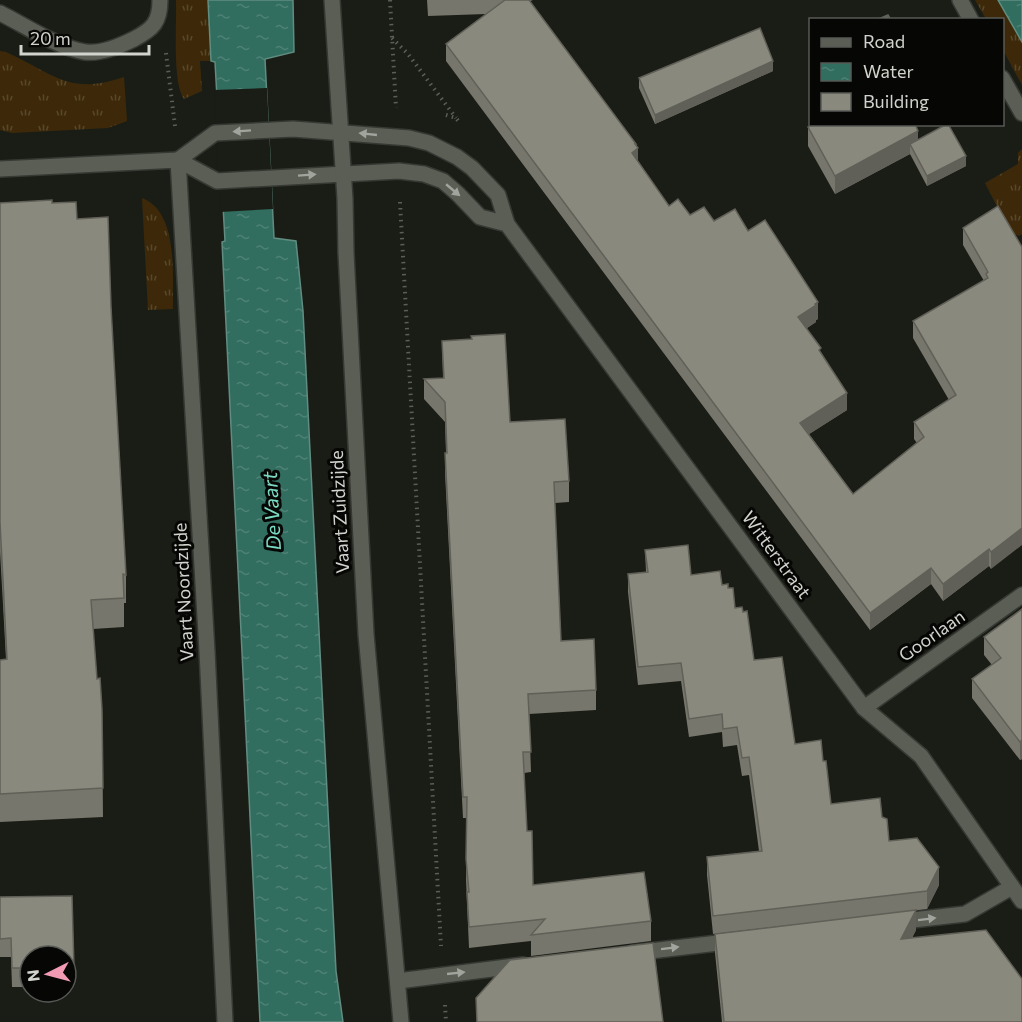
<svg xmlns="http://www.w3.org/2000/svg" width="1022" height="1022" viewBox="0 0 1022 1022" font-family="Commissioner,sans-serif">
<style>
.grass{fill:url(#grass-tufts)}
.water{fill:url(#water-ripples);stroke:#618c81;stroke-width:1.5}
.pier{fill:#1a1d15}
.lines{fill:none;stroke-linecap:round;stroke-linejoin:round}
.minor-casing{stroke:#363933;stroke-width:18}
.secondary-casing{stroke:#363933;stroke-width:18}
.path{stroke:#5b5e56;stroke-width:4;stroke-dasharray:1.5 4.5;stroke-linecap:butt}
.minor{stroke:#5a5e54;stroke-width:15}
.secondary{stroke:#5a5e54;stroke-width:15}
.wall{fill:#77766c}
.shaded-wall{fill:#616058}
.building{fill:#8a897e;stroke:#616058;stroke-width:1.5}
.oneway{fill:#a1a49d}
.labels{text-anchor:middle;stroke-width:6;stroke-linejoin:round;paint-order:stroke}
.street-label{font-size:18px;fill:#d1d3cd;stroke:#060705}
.water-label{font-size:20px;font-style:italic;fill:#7bdac4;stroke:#060705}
</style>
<defs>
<pattern id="grass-tufts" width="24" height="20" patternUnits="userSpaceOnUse" patternTransform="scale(1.5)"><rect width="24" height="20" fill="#3d2909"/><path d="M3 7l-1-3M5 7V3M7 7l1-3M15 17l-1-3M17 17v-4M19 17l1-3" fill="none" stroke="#58472c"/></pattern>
<pattern id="water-ripples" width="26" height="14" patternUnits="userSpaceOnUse" patternTransform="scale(1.5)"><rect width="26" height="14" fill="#316e60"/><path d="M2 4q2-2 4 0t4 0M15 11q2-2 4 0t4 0" fill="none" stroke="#4e8276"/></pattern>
</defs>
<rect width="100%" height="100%" fill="#1a1d15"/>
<g class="grass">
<path d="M176,0H208L211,61H200L202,91L184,99C172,83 177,22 176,0Z"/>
<polygon points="975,0 998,0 1022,42 1022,85 1003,50 1002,20 986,19"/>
<path d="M0,51L6,52C54,74 69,96 124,77L127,121L108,128L12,133L0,130Z"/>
<polygon points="1022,149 1022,234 1019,236 1010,232 985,183 1018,164 1018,153"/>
<path d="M142,198C179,212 172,275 173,309L148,310Z"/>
</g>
<g class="water">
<polygon points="208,0 293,0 294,52 265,59 274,238 296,241 303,311 336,971 343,1022 260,1022 222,242 225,241 215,62 211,61"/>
<polygon points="998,0 1022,0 1022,42"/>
</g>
<polygon class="pier" points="267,88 273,209 220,212 214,90"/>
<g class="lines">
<defs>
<g id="minor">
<polyline points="960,0 971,20"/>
<path d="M0,13C24,25 59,48 85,52C100,54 120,46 134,39C153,29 160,22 160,0"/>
<polyline points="1002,78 1022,113"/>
<polyline points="0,169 178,160 207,651 225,1022"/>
<polyline points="507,224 480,217 458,194 443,181 424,174 399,171 217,181 178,160 215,133 293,129 409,138 429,143 457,157 472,168 498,195 507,224 864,708 921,756 1022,901"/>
<polyline points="864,708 1022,595"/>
<polyline points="895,922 965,914 1012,887"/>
<polyline points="633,953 735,941"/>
<polyline points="398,981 523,965"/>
</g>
<polyline id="secondary" points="332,0 345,199 346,253 366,634 401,1022"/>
</defs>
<use href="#minor" class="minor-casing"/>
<use href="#secondary" class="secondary-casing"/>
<g class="path">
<polyline points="390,0 396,108"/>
<polyline points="392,38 408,54 456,118"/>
<polyline points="166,53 175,126"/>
<polyline points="446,115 456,118 460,123"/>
<polyline points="400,202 441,946"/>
<polyline points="445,1005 446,1022"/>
</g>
<use href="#minor" class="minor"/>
<use href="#secondary" class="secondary"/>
</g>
<g class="wall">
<polygon points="427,0 533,0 530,1 636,146 638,161 669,206 690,215 748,231 818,319 816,320 816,322 807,328 821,353 847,410 809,434 853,494 917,443 914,439 914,422 949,400 913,338 913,321 984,281 963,245 963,228 998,206 991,569 989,566 943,601 931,584 870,630 446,61 446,44 486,14 428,16"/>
<polygon points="773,71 655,124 639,88 639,78"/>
<polygon points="808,127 918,140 966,166 927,186 910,154 835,194 808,146"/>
<polygon points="0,203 52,203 77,219 111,307 126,575 126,603 124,603 124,627 93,629 97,679 102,709 103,817 0,822 0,660 6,659 0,551"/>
<polygon points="442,341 510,422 569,481 569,502 555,503 561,641 596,690 596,710 529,714 531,772 524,773 527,831 533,885 651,921 651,941 531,956 531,941 469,948 466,880 467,818 463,818 445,473 445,453 446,453 445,422 424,399 424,379 443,378"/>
<polygon points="645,550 691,575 728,588 735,608 754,660 795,744 823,761 831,804 882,817 889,841 939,885 927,909 713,934 707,875 707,857 759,851 749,775 742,776 737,745 723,747 722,732 689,737 681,681 638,685 628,592 628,574 646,572"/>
<polygon points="1022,609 1022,759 1020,760 972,698 972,679 992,665 984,655 984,637"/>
<polygon points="72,896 74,986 66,986 66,956 30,956 30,987 12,987 11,957 0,957 0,897"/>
<polygon points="916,930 912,938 1022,1022 722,1022 715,953 715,934"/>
</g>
<g class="shaded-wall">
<polygon points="773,61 773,71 655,124 655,115"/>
<polygon points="918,131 918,149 910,144 910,154 835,194 835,176"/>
<polygon points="635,144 636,144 636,149 638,148 638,165 632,153"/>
<polygon points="966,156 966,166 927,186 927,176"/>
<polygon points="818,302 818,319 816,320 816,322 798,334 798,317"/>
<polygon points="847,393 847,410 800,440 800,423"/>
<polygon points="1022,528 1022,545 991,569 991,552"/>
<polygon points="989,549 989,566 943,601 943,584"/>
<polygon points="931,568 931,584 870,630 870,613"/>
<polygon points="1022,740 1022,759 1020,760 1020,742"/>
<polygon points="939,867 939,885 927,909 927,891"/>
<polygon points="916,910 916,930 901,959 901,939"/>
</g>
<g class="building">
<polygon points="505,0 529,0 636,144 635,144 638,148 632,153 669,206 678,199 690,215 704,207 714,221 735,209 748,231 765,220 818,302 815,304 816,305 798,317 821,348 819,350 847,393 800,423 853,494 924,437 914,422 956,395 913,321 988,278 986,274 988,272 963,228 998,206 1022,247 1022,528 991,552 989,549 943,584 931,568 870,613 446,44"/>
<polygon points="888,15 891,20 876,20"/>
<polygon points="760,28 773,61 655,115 639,78"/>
<polygon points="813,124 915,124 918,131 835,176 808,127"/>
<polygon points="947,124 948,124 966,156 927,176 910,144"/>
<polygon points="52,200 52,203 76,202 77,219 108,217 111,307 126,575 123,574 124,598 91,600 97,679 100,678 102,709 103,788 0,794 0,660 7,659 0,522 0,203"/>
<polygon points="505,334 510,422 565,419 569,481 554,482 561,641 594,639 596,690 528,694 531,752 523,752 527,831 532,831 533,885 644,872 651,921 531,935 545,919 469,927 467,892 469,892 466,859 467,797 463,797 445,453 447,453 445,402 424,379 444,378 442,341 472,339 471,336"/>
<polygon points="688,545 691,575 720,571 722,585 728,584 728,588 733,588 735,608 742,607 743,612 747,611 754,660 782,657 795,744 821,740 823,761 826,761 831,804 880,798 882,817 887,819 889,841 917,838 939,867 927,891 713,916 707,857 762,851 749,757 742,758 737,727 723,729 722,714 689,719 681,663 638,667 628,574 648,572 645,550"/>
<polygon points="1022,609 1022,740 1020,742 972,679 1001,658 984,637"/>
<polygon points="72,896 74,968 66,968 66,956 30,956 30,968 12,968 11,938 0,939 0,897"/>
<polygon points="916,910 901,939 986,930 1022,979 1022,1022 724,1022 715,934"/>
<polygon points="653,943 663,1022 477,1022 476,998 510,960"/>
</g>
<defs><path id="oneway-solid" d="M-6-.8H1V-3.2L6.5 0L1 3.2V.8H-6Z" transform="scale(1.5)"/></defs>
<g class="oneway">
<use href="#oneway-solid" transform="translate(242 131) rotate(176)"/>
<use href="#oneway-solid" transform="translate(368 134) rotate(-174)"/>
<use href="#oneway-solid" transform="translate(307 175) rotate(-4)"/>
<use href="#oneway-solid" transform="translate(453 190) rotate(40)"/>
<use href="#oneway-solid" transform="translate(927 919) rotate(-7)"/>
<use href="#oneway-solid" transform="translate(670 948) rotate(-7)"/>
<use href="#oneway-solid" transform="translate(456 973) rotate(-6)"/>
</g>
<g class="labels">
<g class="street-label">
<text transform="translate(340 512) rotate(-93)" y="6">Vaart Zuidzijde</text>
<text transform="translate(776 555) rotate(54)" y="6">Witterstraat</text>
<text transform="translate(184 592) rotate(-93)" y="6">Vaart Noordzijde</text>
<text transform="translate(932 636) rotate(-35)" y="6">Goorlaan</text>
</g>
<g class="water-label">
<text transform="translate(272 511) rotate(-93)" y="7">De Vaart</text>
</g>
</g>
<rect x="809" y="18" width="195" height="108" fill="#060705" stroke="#575955" stroke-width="1.5"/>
<rect x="821" y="38" width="30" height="9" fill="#5a5e54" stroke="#575955" stroke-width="1.5"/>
<text x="863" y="48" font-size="18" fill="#d1d3cd">Road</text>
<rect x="821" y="63" width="30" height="18" fill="url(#water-ripples)" stroke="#575955" stroke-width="1.5"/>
<text x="863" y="78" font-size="18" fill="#d1d3cd">Water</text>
<rect x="821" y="93" width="30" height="18" fill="#8a897e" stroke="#575955" stroke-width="1.5"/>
<text x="863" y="108" font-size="18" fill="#d1d3cd">Building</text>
<g transform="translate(48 974) rotate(264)"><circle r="28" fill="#060705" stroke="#575955" stroke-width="1.5"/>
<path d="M0-4.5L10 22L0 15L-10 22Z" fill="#f09ab4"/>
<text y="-9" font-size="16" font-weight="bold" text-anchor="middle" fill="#d1d3cd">N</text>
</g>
<path d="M21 45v9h128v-9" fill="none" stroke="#d1d3cd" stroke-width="3"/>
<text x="30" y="45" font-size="18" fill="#d1d3cd" stroke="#060705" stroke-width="4.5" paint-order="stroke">20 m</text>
</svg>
